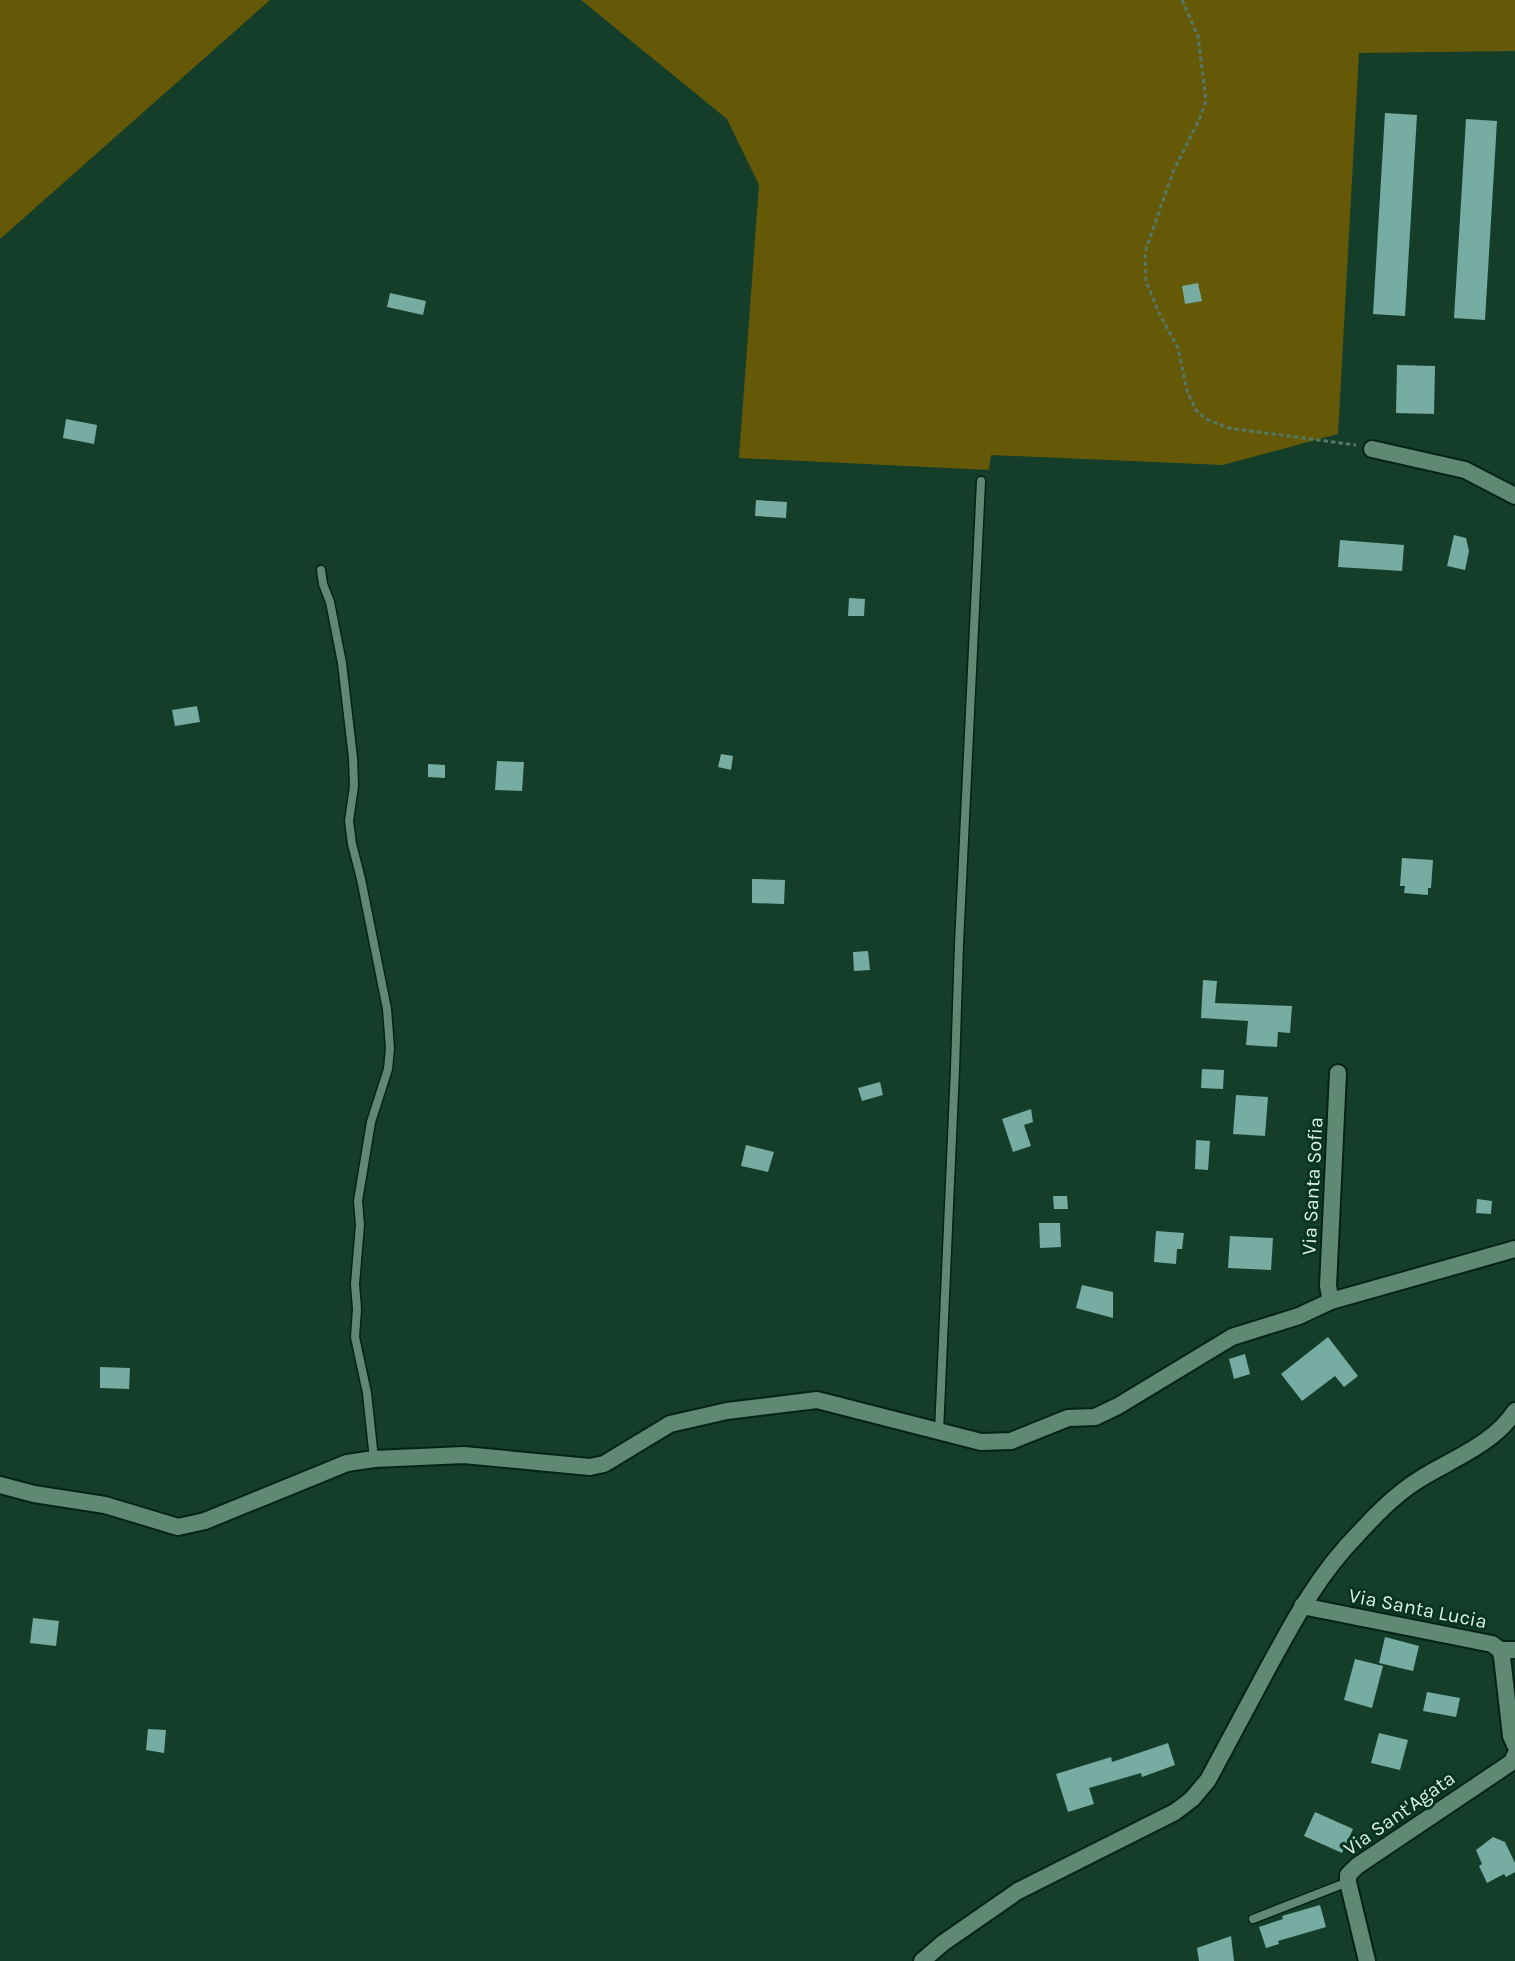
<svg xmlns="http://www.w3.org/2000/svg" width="1515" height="1961" viewBox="0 0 1515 1961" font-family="Karla,sans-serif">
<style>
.green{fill:#655908}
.building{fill:#76aca1}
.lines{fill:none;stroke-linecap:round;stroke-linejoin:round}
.service-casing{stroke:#042315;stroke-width:11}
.minor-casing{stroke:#042315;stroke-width:20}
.tertiary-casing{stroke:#042315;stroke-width:20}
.path{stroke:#547866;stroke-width:3;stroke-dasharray:4.5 3;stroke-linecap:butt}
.service{stroke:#5f8972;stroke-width:8}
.minor{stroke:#5f8972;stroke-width:16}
.tertiary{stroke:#5f8972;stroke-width:16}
.labels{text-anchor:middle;stroke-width:6;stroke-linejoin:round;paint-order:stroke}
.street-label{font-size:20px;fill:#dbf2e4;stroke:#083420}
</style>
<rect width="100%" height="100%" fill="#143e2a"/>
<g class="green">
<polygon points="0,0 270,0 0,239"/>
<polygon points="581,0 1515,0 1515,51 1359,53 1338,434 1223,465 991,455 989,470 739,458 759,185 727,119"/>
</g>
<g class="building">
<polygon points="1385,113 1417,115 1405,316 1373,314"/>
<polygon points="1466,119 1497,121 1485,320 1454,318"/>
<polygon points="1198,283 1202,301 1185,304 1182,286"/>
<polygon points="390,293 426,301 423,315 387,307"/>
<polygon points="1397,365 1435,366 1434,414 1396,413"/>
<polygon points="66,419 97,425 94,444 63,438"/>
<polygon points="756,500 787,502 786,518 755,516"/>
<polygon points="1454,535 1466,538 1469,551 1465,570 1447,566"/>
<polygon points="1340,540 1404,545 1402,571 1338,567"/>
<polygon points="849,598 865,599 864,616 848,616"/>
<polygon points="197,706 200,722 175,726 172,710"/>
<polygon points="721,754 733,756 731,770 718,767"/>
<polygon points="497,761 524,762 522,791 495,790"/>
<polygon points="428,764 445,765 445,778 428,777"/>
<polygon points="1402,858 1433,860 1431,888 1428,888 1428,895 1404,893 1405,886 1400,886"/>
<polygon points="752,879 785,880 784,904 752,903"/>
<polygon points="868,951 870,970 854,971 853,952"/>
<polygon points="1203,980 1217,981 1215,1003 1292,1006 1290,1033 1278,1032 1277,1047 1246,1045 1248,1021 1201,1018"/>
<polygon points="1202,1069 1224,1070 1223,1089 1201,1088"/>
<polygon points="880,1082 883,1095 862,1101 858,1088"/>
<polygon points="1236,1095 1268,1097 1265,1136 1233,1134"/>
<polygon points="1031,1109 1033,1122 1024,1125 1031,1146 1013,1152 1002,1119"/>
<polygon points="1196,1140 1210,1141 1208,1170 1195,1169"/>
<polygon points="746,1145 774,1152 768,1172 741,1166"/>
<polygon points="1053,1196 1067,1196 1068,1209 1054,1209"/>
<polygon points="1477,1199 1492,1201 1491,1214 1476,1213"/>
<polygon points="1039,1223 1060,1223 1061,1247 1040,1248"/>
<polygon points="1156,1231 1184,1233 1182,1249 1177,1249 1176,1264 1154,1262"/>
<polygon points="1230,1236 1273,1238 1271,1270 1228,1268"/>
<polygon points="1082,1285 1113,1292 1113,1318 1076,1308"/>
<polygon points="1328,1337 1358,1376 1344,1387 1335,1376 1302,1401 1281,1374"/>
<polygon points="1245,1354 1250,1374 1234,1379 1229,1359"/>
<polygon points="100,1367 130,1368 129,1389 100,1388"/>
<polygon points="33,1618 59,1621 56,1646 30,1643"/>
<polygon points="1385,1637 1419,1646 1413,1671 1379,1663"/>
<polygon points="1355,1659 1383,1666 1372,1708 1344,1700"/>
<polygon points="1427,1692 1460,1698 1456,1717 1423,1711"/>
<polygon points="148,1729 166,1730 164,1753 146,1750"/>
<polygon points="1379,1733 1408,1740 1400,1770 1371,1763"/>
<polygon points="1168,1743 1175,1765 1142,1777 1141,1773 1089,1788 1094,1804 1068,1812 1056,1774 1111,1757 1112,1762"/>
<polygon points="1315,1812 1353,1829 1342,1853 1304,1836"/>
<polygon points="1493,1837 1505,1842 1515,1863 1515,1872 1506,1877 1504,1874 1487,1883 1479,1866 1482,1864 1476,1850"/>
<polygon points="1320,1905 1326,1927 1278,1941 1279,1944 1266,1948 1259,1927 1283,1919 1282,1916"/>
<polygon points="1231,1936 1234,1961 1199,1961 1197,1948"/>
</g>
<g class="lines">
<defs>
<g id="service">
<polyline points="321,570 323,584 330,602 342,663 353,758 354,786 349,821 352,844 361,879 387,1009 390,1048 388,1069 371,1122 358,1201 360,1225 355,1284 357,1309 355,1337 367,1393 374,1459"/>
<polyline points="939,1432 955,1069 959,944 981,481"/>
<polyline points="1253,1919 1348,1882"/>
</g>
<g id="minor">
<polyline points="1372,449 1465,470 1515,496"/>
<polyline points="1331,1301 1328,1286 1338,1073"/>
<polyline points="0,1485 34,1494 105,1505 178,1527 205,1521 347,1463 374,1459 464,1455 590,1467 604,1464 670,1424 727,1411 817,1400 981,1442 1011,1441 1068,1418 1095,1417 1118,1406 1232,1337 1299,1316 1331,1301 1515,1249"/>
<polyline points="1302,1606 1492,1644 1500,1650 1502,1657 1511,1736 1515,1745"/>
<polyline points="1500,1650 1515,1650"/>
<polyline points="1367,1961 1348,1882 1348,1875 1357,1866 1512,1762 1515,1755"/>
</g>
<path id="tertiary" d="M922,1961L943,1943L1018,1891L1175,1812L1192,1799L1208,1780C1228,1743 1248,1706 1268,1668C1294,1620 1320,1572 1359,1533C1377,1513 1397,1493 1420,1479C1452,1459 1494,1444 1515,1411"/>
</defs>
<use href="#service" class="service-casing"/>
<use href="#minor" class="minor-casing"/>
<use href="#tertiary" class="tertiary-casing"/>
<polyline class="path" points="1182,0 1198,36 1206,101 1199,120 1173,172 1145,252 1146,281 1159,313 1178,348 1187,391 1196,410 1206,419 1228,428 1356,445"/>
<use href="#service" class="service"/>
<use href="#minor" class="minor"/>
<use href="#tertiary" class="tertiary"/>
</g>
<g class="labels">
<g class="street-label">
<text transform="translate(1312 1186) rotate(-87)" y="7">Via Santa Sofia</text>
<text transform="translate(1418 1608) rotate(11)" y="7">Via Santa Lucia</text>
<text transform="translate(1399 1813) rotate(-35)" y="7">Via Sant'Agata</text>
</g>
</g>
</svg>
